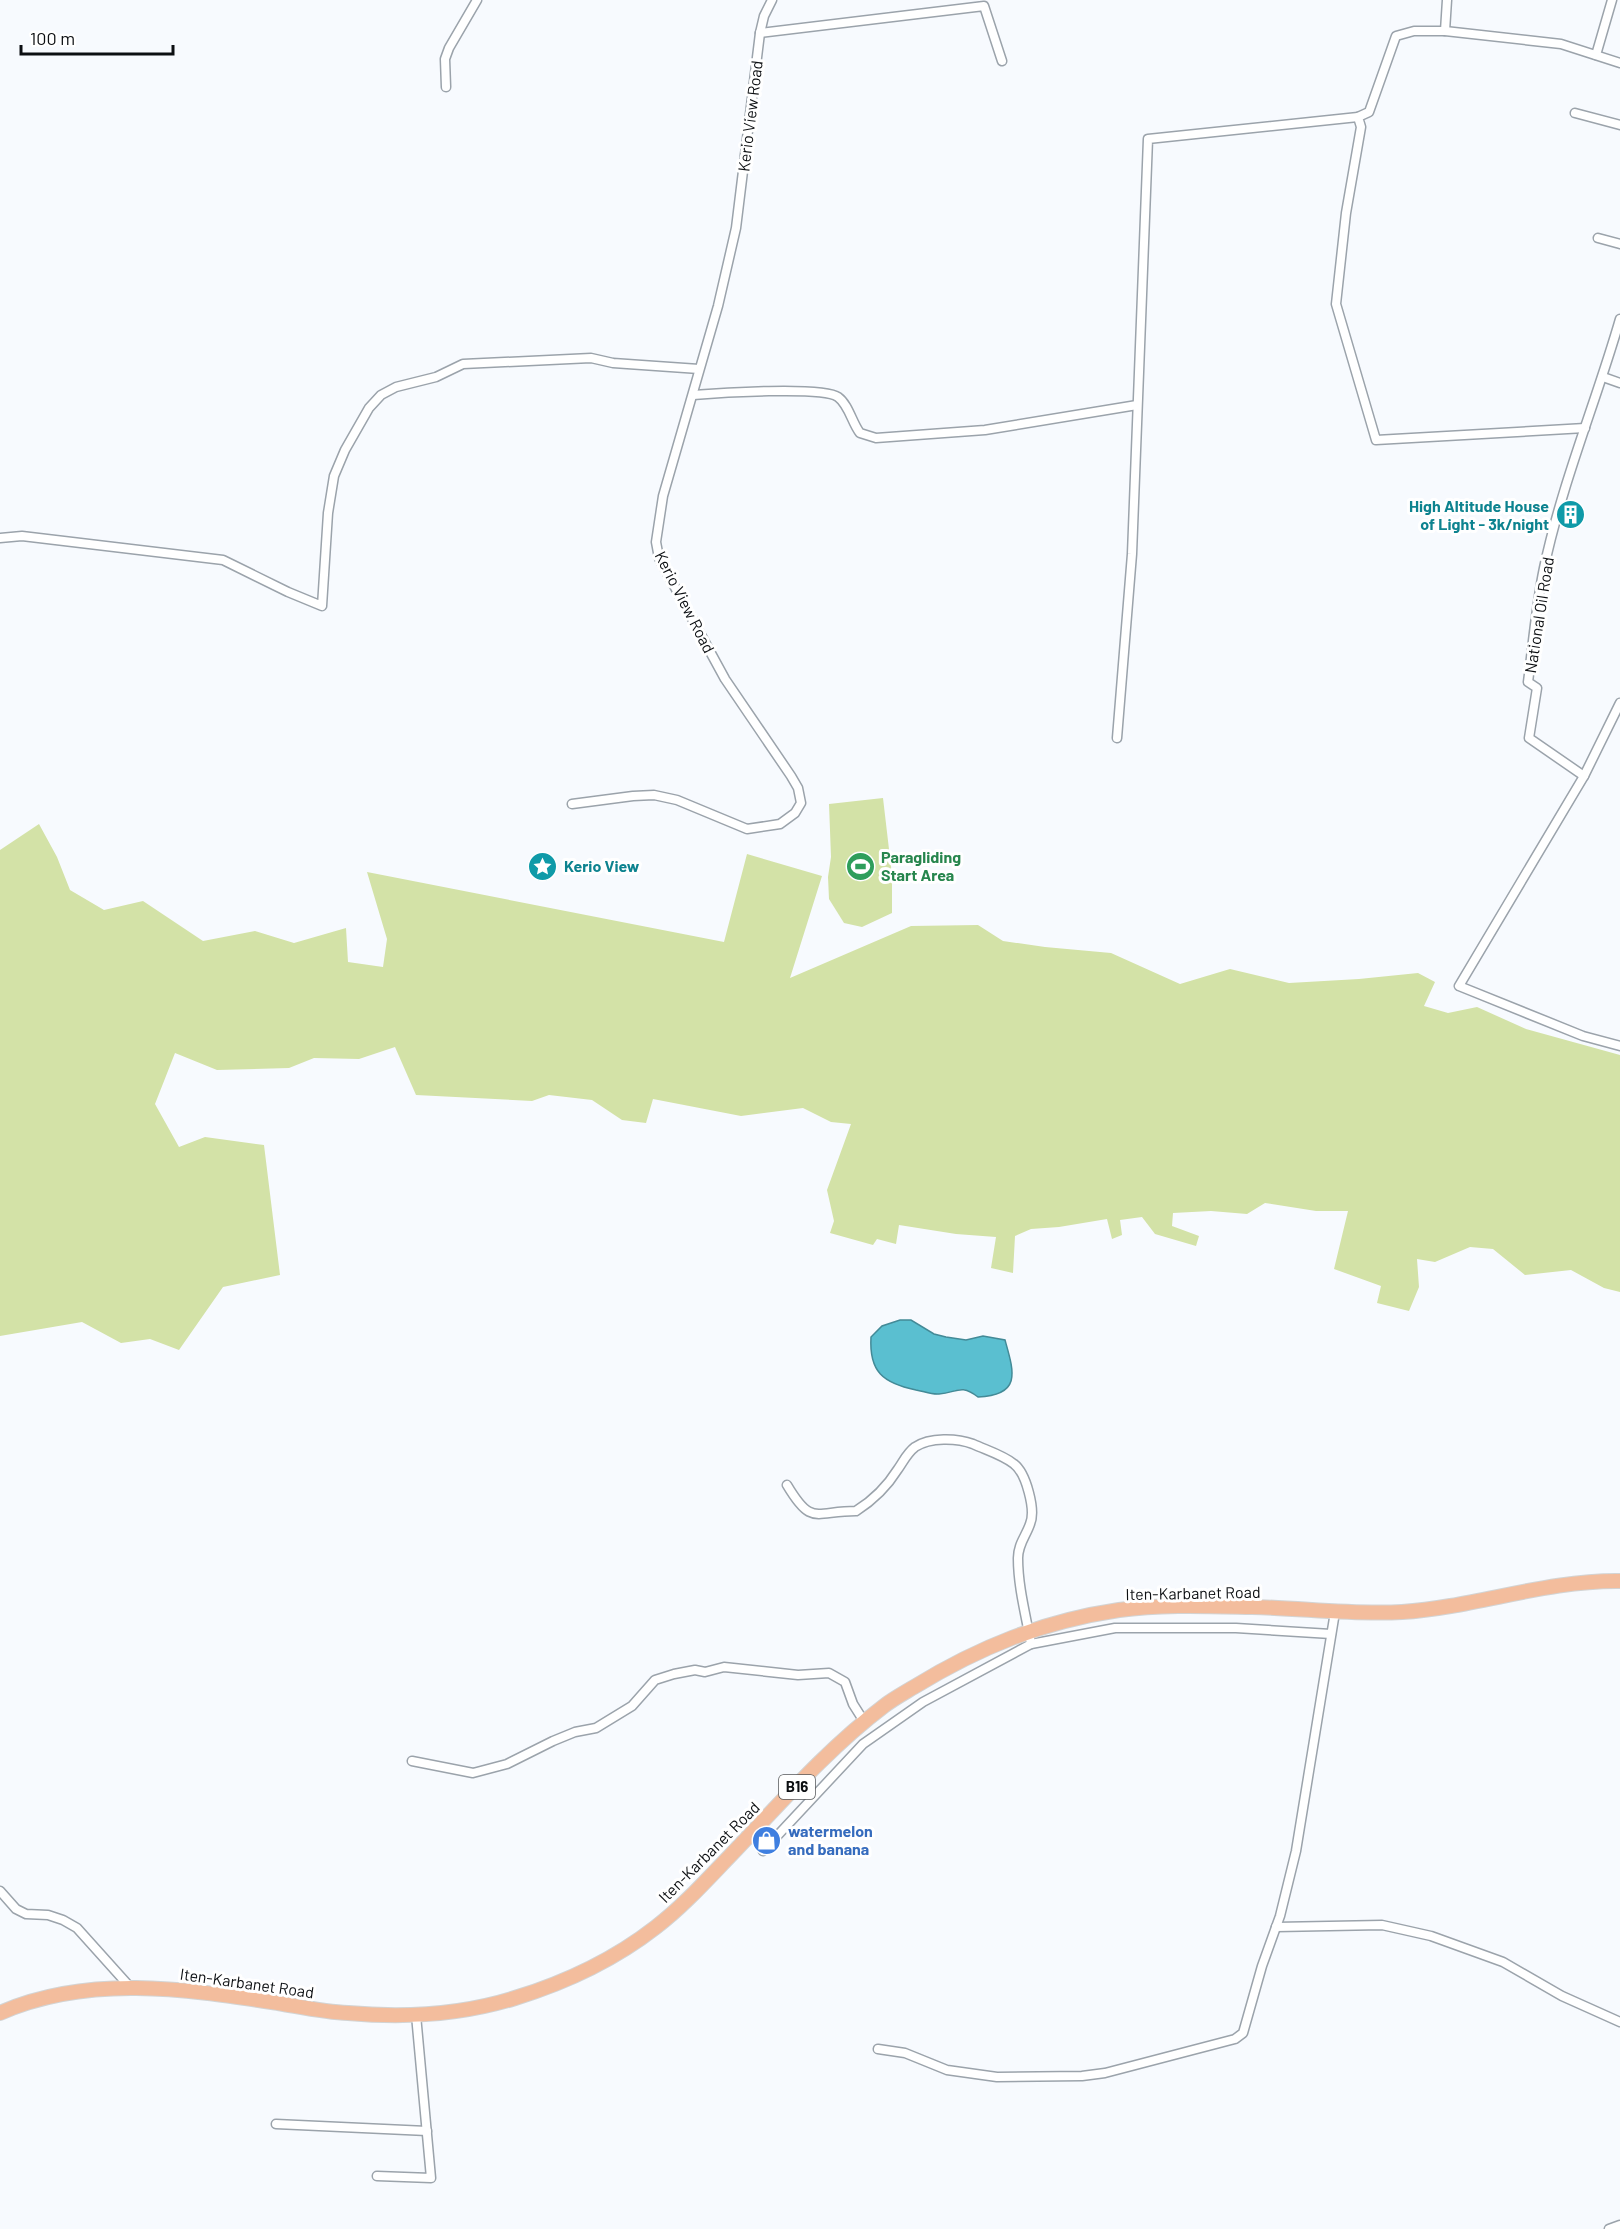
<svg xmlns="http://www.w3.org/2000/svg" width="1620" height="2229" viewBox="0 0 1620 2229" font-family="Barlow,sans-serif">
<style>
.green{fill:#d3e2a7}
.water{fill:#5abfd0;stroke:#438a97;stroke-width:1.5}
.lines{fill:none;stroke-linecap:round;stroke-linejoin:round}
.street-casing{stroke:#9ba3ab;stroke-width:11}
.primary-casing{stroke:#d3d4d4;stroke-width:16}
.street{stroke:#fff;stroke-width:8}
.primary{stroke:#f3bd9d;stroke-width:14}
.labels{text-anchor:middle;stroke-width:6;stroke-linejoin:round;paint-order:stroke}
.shield{fill:#fff;stroke:#555759;stroke-width:1.5}
.shield-label{font-size:15px;font-weight:bold;fill:#0c0f12}
.street-label{font-size:16px;fill:#0c0f12;stroke:#fff}
.culture-label{font-size:16px;font-weight:bold;fill:#0d838f;stroke:#fff;text-anchor:end}
.leisure-label{font-size:16px;font-weight:bold;fill:#27864d;stroke:#fff;text-anchor:start}
.shop-label{font-size:16px;font-weight:bold;fill:#366cbe;stroke:#fff;text-anchor:start}
</style>
<rect width="100%" height="100%" fill="#f7fafe"/>
<g class="green">
<polygon points="883,798 892,875 892,913 862,927 844,923 829,899 828,877 831,857 829,804"/>
<polygon points="39,824 57,857 70,890 104,910 143,901 203,941 255,931 294,943 346,928 348,962 383,967 387,939 367,872 724,942 747,854 822,876 790,978 911,926 978,925 1003,941 1045,947 1111,953 1180,984 1230,969 1289,983 1359,979 1418,973 1435,982 1424,1006 1448,1013 1477,1007 1526,1029 1620,1055 1620,1292 1604,1288 1571,1270 1525,1275 1493,1249 1470,1247 1435,1262 1417,1259 1419,1287 1409,1311 1377,1303 1381,1286 1334,1269 1348,1211 1316,1211 1265,1203 1247,1214 1211,1211 1173,1213 1172,1226 1199,1236 1196,1246 1155,1234 1142,1217 1120,1220 1122,1235 1112,1239 1107,1219 1059,1227 1031,1229 1015,1236 1013,1273 991,1268 996,1237 956,1234 899,1225 896,1244 877,1239 873,1245 830,1233 834,1221 827,1190 851,1124 831,1122 803,1108 741,1116 653,1099 646,1123 622,1120 592,1100 549,1095 532,1101 416,1095 395,1047 359,1059 314,1058 289,1068 217,1070 175,1053 155,1104 179,1147 205,1137 264,1145 280,1275 223,1287 179,1350 150,1339 121,1343 82,1322 0,1336 0,850"/>
</g>
<path class="water" d="M900,1320H911L934,1334L946,1337L966,1340L983,1336L1005,1340C1014,1372 1022,1395 978,1397C960,1383 957,1393 939,1394C932,1395 923,1391 916,1390C883,1383 869,1372 871,1337L882,1326Z"/>
<g class="lines">
<defs>
<g id="street">
<polyline points="1447,0 1445,31 1414,31 1396,36 1369,112 1358,117 1361,127 1346,213 1336,304 1376,440 1585,428"/>
<polyline points="1445,31 1561,44 1620,63"/>
<polyline points="760,33 984,6 1002,61"/>
<polyline points="1596,55 1612,0"/>
<polyline points="446,87 445,59 449,48 477,0"/>
<polyline points="1575,113 1620,125"/>
<polyline points="1598,238 1620,244"/>
<polyline points="1603,377 1620,383"/>
<path d="M693,395C717,393 823,386 838,397C849,405 852,423 860,433L876,438L985,430L1137,405"/>
<polyline points="0,538 22,536 223,560 288,592 322,606 328,513 334,476 345,450 369,408 381,395 396,387 436,377 463,364 591,358 613,363 699,369"/>
<polyline points="1620,703 1584,776 1459,986 1583,1036 1620,1046"/>
<polyline points="1117,738 1132,554 1148,139 1358,117"/>
<path d="M1584,776L1529,738L1537,688L1528,682C1533,644 1536,606 1544,568C1562,483 1596,402 1620,319"/>
<polyline points="572,804 633,796 654,795 677,800 747,829 780,824 795,813 801,803 798,788 791,776 725,679 659,558 656,542 663,496 718,306 736,228 760,33 764,16 772,0"/>
<polyline points="1031,1644 1115,1628 1236,1628 1331,1634"/>
<polyline points="412,1761 473,1773 507,1764 553,1741 575,1732 596,1728 632,1706 655,1680 674,1674 695,1670 705,1672 724,1667 798,1675 829,1673 845,1682 853,1704 865,1723"/>
<path d="M763,1851L863,1744L923,1702L1031,1644C1026,1616 1018,1587 1018,1558C1018,1544 1026,1536 1030,1524C1036,1510 1026,1473 1014,1464C1003,1455 986,1450 973,1444C957,1438 930,1437 915,1447C907,1453 903,1462 898,1469C888,1485 872,1501 856,1511C815,1511 812,1527 787,1485"/>
<polyline points="0,1891 16,1909 26,1914 48,1915 63,1920 77,1928 130,1987"/>
<polyline points="1276,1927 1382,1925 1431,1936 1503,1962 1562,1996 1620,2022"/>
<polyline points="878,2049 905,2053 947,2070 997,2077 1082,2076 1105,2073 1235,2039 1243,2033 1262,1966 1280,1916 1296,1851 1335,1612"/>
<polyline points="276,2124 427,2131"/>
<polyline points="377,2176 431,2178 416,2015"/>
<polyline points="1609,2229 1620,2225"/>
</g>
<path id="primary" d="M0,2013C89,1974 185,1989 278,2003C302,2007 325,2012 348,2013C404,2018 461,2015 515,1998C564,1983 615,1959 656,1927C681,1908 704,1883 726,1860C777,1807 826,1750 884,1706C893,1699 904,1693 914,1687C979,1647 1044,1621 1119,1610C1163,1604 1208,1606 1252,1607C1302,1608 1352,1615 1402,1612C1476,1607 1546,1580 1620,1581"/>
</defs>
<use href="#street" class="street-casing"/>
<use href="#primary" class="primary-casing"/>
<use href="#street" class="street"/>
<use href="#primary" class="primary"/>
</g>
<defs>
<symbol id="building-disc" viewBox="-11 -11 22 22"><circle r="9.5" fill="#0f9aa8" stroke="#fff"/><path d="M-4-6H4V6H1V3H-1V6H-4ZM-2.5-4.3h1.7v1.8h-1.7ZM.8-4.3h1.7v1.8H.8ZM-2.5-1h1.7V.8h-1.7ZM.8-1h1.7V.8H.8Z" fill="#fff"/></symbol>
<symbol id="sight-disc" viewBox="-11 -11 22 22"><circle r="9.5" fill="#0f9aa8" stroke="#fff"/><path d="M0-6L1.8-2.2L6-1.7L2.9 1.2L3.7 5.4L0 3.3L-3.7 5.4L-2.9 1.2L-6-1.7L-1.8-2.2Z" fill="#fff"/></symbol>
<symbol id="stadium-disc" viewBox="-11 -11 22 22"><circle r="9.5" fill="#2e9e5b" stroke="#fff"/><path d="M0-5a6.5 5 0 1 0 0 10a6.5 5 0 1 0 0-10ZM-3.5-1.8h7v3.6h-7Z" fill="#fff"/></symbol>
<symbol id="shop-disc" viewBox="-11 -11 22 22"><circle r="9.5" fill="#3f7fe0" stroke="#fff"/><path d="M-5-2.5h2.3a2.7 3.5 0 0 1 5.4 0H5L5.5 6h-11ZM-1.5-2.5h3a1.5 2.3 0 0 0-3 0Z" fill="#fff"/></symbol>
</defs>
<g fill-rule="evenodd">
<use href="#building-disc" x="1554" y="498" width="33" height="33"/>
<use href="#sight-disc" x="526" y="850" width="33" height="33"/>
<use href="#stadium-disc" x="844" y="850" width="33" height="33"/>
<use href="#shop-disc" x="750" y="1824" width="33" height="33"/>
</g>
<g class="labels">
<rect class="shield" x="779" y="1775" width="36" height="24" rx="4.5"/>
<g class="shield-label">
<text x="797" y="1792">B16</text>
</g>
<g class="street-label">
<text transform="translate(750 116) rotate(-83)" y="6">Kerio View Road</text>
<text transform="translate(685 602) rotate(63)" y="6">Kerio View Road</text>
<text transform="translate(1539 615) rotate(-81)" y="6">National Oil Road</text>
<text transform="translate(1193 1593) rotate(-1)" y="6">Iten-Karbanet Road</text>
<text transform="translate(709 1852) rotate(-45)" y="6">Iten-Karbanet Road</text>
<text transform="translate(247 1983) rotate(8)" y="6">Iten-Karbanet Road</text>
</g>
<g class="culture-label">
<text x="1549" y="512">High Altitude House<tspan x="1549" dy="18">of Light - 3k/night</tspan></text>
<text x="564" y="872" text-anchor="start">Kerio View</text>
</g>
<g class="leisure-label">
<text x="881" y="863">Paragliding<tspan x="881" dy="18">Start Area</tspan></text>
</g>
<g class="shop-label">
<text x="788" y="1837">watermelon<tspan x="788" dy="18">and banana</tspan></text>
</g>
</g>
<path d="M21 45v9h152v-9" fill="none" stroke="#0c0f12" stroke-width="3"/>
<text x="30" y="45" font-size="18" fill="#0c0f12" stroke="#ffffff" stroke-width="4.5" paint-order="stroke">100 m</text>
</svg>
